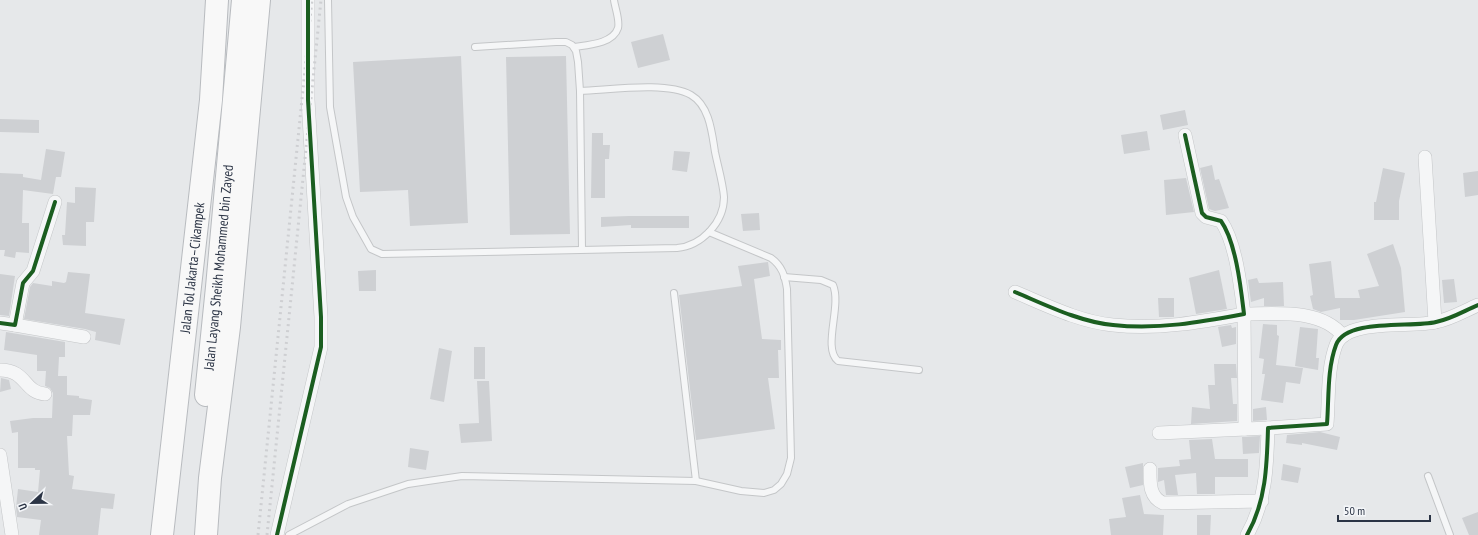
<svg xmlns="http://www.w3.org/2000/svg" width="1478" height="535" viewBox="0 0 1478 535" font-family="'PT Sans Narrow',sans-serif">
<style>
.building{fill:#ced0d3}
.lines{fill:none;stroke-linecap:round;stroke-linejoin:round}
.service-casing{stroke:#c4c6c8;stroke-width:8}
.minor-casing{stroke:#c4c6c8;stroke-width:14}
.motorway-casing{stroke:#b8bbbf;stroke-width:24}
.service{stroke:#f5f6f7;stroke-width:6}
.minor{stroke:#f5f6f7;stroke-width:13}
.motorway{stroke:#f8f8f8;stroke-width:22}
.rail{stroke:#cecfd2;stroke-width:3;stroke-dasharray:2 4;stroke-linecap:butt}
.cycleway-casing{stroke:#f4f6f9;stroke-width:6}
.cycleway{stroke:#1b5e20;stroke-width:4}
.labels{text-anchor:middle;stroke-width:3.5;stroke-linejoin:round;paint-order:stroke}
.street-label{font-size:14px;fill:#2b3445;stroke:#f4f6f9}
</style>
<rect width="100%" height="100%" fill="#e6e8ea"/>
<g class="building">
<polygon points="663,34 670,60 638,68 631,42"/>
<polygon points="461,56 468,223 410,226 408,190 360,192 353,62"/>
<polygon points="566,56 570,234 510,235 506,57"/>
<polygon points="1185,110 1188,125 1163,130 1160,115"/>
<polygon points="0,119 39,120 39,133 0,132"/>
<polygon points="1147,131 1150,150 1124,154 1121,135"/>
<polygon points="592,133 603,133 603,145 610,145 609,159 605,159 605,198 591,198"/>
<polygon points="46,149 65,152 61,177 56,177 53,194 23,190 22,223 29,223 29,253 16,252 15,258 4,256 5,250 0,250 0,173 23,174 23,177 41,180"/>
<polygon points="674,151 690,152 687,172 672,170"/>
<polygon points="1212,165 1215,180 1219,179 1229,208 1215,211 1209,209 1200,168"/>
<polygon points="1383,168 1405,173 1399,201 1399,220 1374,220 1374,202 1376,202"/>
<polygon points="1478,171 1478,195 1465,197 1463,173"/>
<polygon points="1186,178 1194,212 1166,215 1164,180"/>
<polygon points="75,187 96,188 94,222 86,222 86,246 63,245 62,235 65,235 67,202 75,203"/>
<polygon points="759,213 760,230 743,231 741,214"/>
<polygon points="629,216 689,216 689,228 631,228 631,225 601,227 601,217"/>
<polygon points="1393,244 1401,268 1405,312 1354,320 1340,320 1340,308 1321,312 1313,309 1310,296 1313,295 1309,264 1331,261 1335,298 1360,298 1358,290 1379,286 1367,254"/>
<polygon points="768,262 770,276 754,279 762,339 781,340 781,350 778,350 779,378 768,378 775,429 696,440 679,295 742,286 738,266"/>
<polygon points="376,270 376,291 359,291 358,271"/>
<polygon points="1219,270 1227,309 1196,314 1189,278"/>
<polygon points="68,272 90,274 85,313 125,319 120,345 95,340 96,332 85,329 24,319 30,287 33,283 52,286 52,281 64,283 66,282"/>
<polygon points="0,274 15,276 9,316 0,315"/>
<polygon points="1257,278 1259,283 1283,282 1284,306 1264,306 1264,298 1251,302 1248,280"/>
<polygon points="1454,279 1457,302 1444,303 1442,280"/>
<polygon points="1158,298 1174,298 1174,317 1159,317"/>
<polygon points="1263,324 1277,325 1277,335 1279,336 1276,365 1303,368 1300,384 1286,382 1283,403 1261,400 1265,374 1262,374 1264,359 1259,358"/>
<polygon points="1231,325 1232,328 1236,327 1236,344 1222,347 1218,327"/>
<polygon points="1300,327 1318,329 1316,358 1319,358 1318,370 1295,366"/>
<polygon points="6,332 65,342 65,357 59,357 58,376 67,376 67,395 79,396 79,398 92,400 90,415 73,415 72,436 67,436 69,475 74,476 72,489 115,494 113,509 101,508 98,535 39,535 41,520 17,517 16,508 18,489 38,492 40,470 35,470 35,468 18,468 18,432 12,433 10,421 33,418 52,418 53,393 50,388 45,386 46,371 37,371 37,355 4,350"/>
<rect x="474" y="347" width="11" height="32"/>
<polygon points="439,348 452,351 444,402 430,399"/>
<polygon points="1214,364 1236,364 1237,378 1231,378 1233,404 1237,404 1237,421 1191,424 1192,407 1210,409 1208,385 1215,385"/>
<polygon points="1,378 9,380 11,389 0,392"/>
<polygon points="477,381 489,381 492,441 461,443 459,424 479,423"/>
<polygon points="1266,407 1267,420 1253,421 1253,409"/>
<polygon points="1320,432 1340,437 1337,450 1302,443 1302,445 1286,443 1287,435"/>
<polygon points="1260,436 1259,453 1243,454 1242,437"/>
<polygon points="1212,439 1215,459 1248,459 1248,477 1215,477 1215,494 1197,494 1196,473 1175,475 1178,495 1166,495 1164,480 1158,482 1158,468 1180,466 1179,460 1191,459 1189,440"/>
<polygon points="410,448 429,451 426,470 408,467"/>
<polygon points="1143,463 1143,485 1130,488 1125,467"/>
<polygon points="1283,464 1301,468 1298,483 1281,480"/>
<polygon points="1140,495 1144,514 1164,515 1163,535 1111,535 1109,519 1126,517 1122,498"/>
<polygon points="1478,512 1478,535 1469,535 1462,518"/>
<polygon points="1197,515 1211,515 1210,535 1197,535"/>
</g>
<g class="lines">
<defs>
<g id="service">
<path d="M328,0L330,107L346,197L353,217L371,249L382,254L677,248C701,246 724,223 724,197C723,183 718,167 715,152C712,134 710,106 691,95C666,81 610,90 580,91"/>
<polyline points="475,47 556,42 566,42 572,45 576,51 578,62 580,91 582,249"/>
<path d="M574,47C587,45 613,44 618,28C620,20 615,8 614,0"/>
<path d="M784,277L821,280L833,285C842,306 822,348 838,361L919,370"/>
<polyline points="674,293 696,481"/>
<polyline points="1428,476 1450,535"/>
<path d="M289,535L348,504L408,484L428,481L462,476L696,481L741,491L764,493L774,490L781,484L787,474L791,458L787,289C785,276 782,266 771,258L709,232"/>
</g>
<g id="minor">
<polyline points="1425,157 1435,322"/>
<path d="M1015,292C1046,305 1080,322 1113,325C1158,330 1201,322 1244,314C1241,289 1236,242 1221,221L1206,217L1202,213L1185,135"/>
<polyline points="0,323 15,325 23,283 33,271 55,202"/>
<polyline points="15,325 84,337"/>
<path d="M0,370C27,370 23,392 45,394"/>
<path d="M1245,429L1244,314C1275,314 1321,308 1343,336"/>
<polyline points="1159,433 1268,428"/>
<polyline points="0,455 12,535"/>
<path d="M1150,469C1150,482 1149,497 1163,503L1262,501"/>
<polyline points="277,535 321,347 321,317 308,100 308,0"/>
<path d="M1247,535C1266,502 1267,465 1268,428L1327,424C1329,399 1327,369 1336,345C1346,318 1412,328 1436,322C1451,319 1464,311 1478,305"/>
</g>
<g id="motorway">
<path id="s1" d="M206,395L217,287L243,0"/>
<path id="s2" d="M162,535L211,100L217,0"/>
<polyline points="206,535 210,478 229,327 259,0"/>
</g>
</defs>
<use href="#service" class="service-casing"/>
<use href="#minor" class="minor-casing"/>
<use href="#motorway" class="motorway-casing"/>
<use href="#service" class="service"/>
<use href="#minor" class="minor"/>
<use href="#motorway" class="motorway"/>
<g class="rail">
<polyline points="258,535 312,0"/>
<polyline points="267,535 321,0"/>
</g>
<defs>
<g id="cycleway">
<path d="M1015,292C1046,305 1080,322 1113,325C1158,330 1201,322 1244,314C1241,289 1236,242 1221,221L1206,217L1202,213L1185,135"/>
<polyline points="0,323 15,325 23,283 33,271 55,202"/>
<polyline points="277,535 321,347 321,317 308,100 308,0"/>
<path d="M1247,535C1266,502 1267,465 1268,428L1327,424C1329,399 1327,369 1336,345C1346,318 1412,328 1436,322C1451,319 1464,311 1478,305"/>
</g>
</defs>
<use href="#cycleway" class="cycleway-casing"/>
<use href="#cycleway" class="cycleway"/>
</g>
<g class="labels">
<g class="street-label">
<text dy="5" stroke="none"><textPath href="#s2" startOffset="269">Jalan Tol Jakarta–Cikampek</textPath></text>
<text dy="5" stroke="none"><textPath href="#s1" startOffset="128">Jalan Layang Sheikh Mohammed bin Zayed</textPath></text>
</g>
</g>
<g transform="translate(32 503) rotate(248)" stroke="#f4f6f9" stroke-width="3" paint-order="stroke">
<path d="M0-3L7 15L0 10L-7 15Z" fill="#2b3445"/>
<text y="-6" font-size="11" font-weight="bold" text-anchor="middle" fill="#2b3445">U</text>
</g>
<path d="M1338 515v6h92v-6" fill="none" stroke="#2b3445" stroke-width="2"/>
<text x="1344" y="515" font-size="12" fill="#2b3445" stroke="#f4f6f9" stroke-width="3" paint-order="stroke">50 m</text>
</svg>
